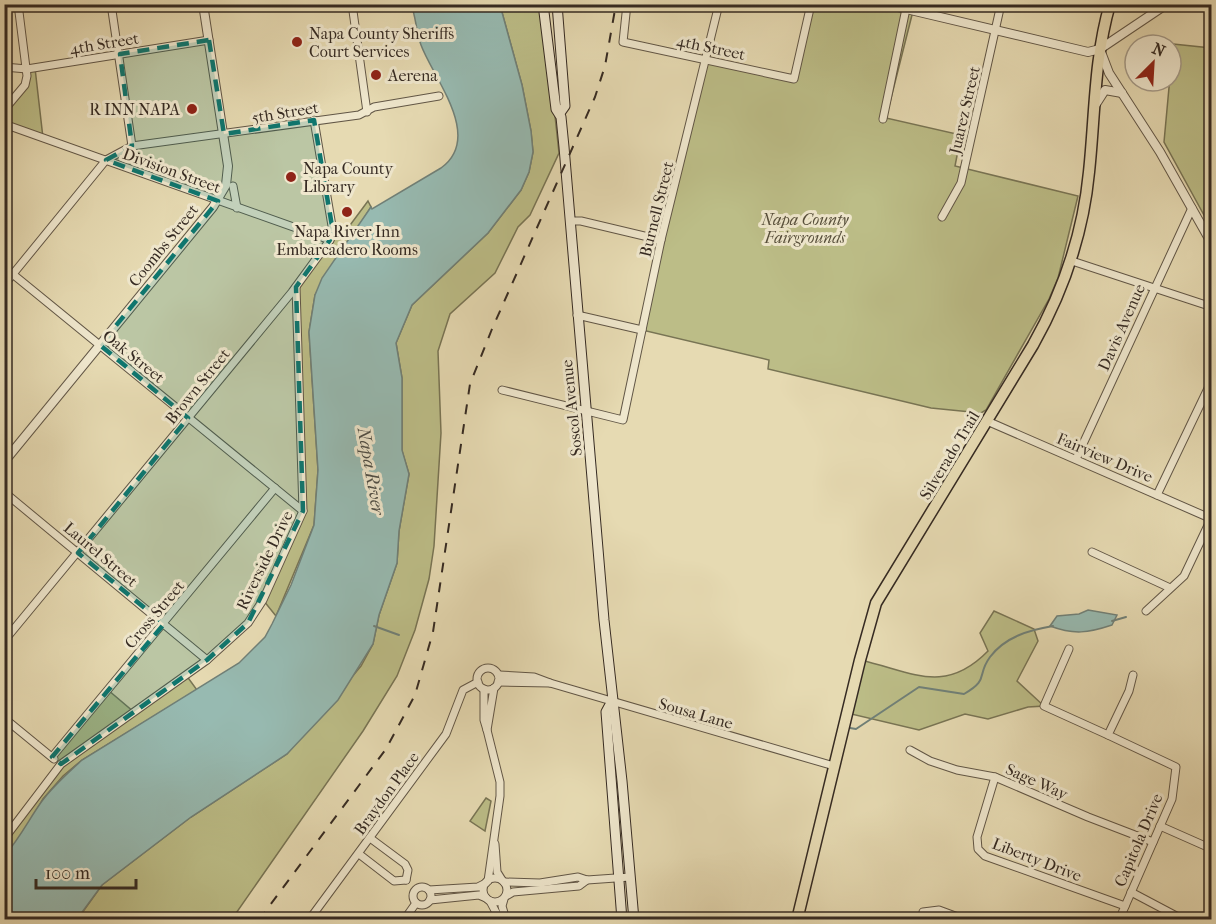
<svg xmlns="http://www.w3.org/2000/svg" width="1216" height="924" viewBox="0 0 1216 924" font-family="'IM FELL French Canon',serif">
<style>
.green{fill:#bcbd87;stroke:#787454;stroke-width:1.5}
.water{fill:#97bab1;stroke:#708078;stroke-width:1.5}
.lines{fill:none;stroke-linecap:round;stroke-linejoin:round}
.stream{stroke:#708078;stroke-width:2}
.minor-casing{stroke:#615646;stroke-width:9}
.tertiary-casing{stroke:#615646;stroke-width:10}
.secondary-casing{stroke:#352a22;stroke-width:11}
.primary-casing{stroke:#352a22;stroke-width:13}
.minor{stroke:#efe7cd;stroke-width:7}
.tertiary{stroke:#efe7cd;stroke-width:8}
.secondary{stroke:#efe7cd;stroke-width:9}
.primary{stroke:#e6dab2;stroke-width:10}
.rail{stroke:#352a22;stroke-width:2;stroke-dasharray:10 10;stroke-linecap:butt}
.marked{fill:#0f766e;fill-opacity:0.2;stroke:#0f766e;stroke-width:4.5;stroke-dasharray:12 8;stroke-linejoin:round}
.poi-dot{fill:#8f2418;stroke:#efe7cd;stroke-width:2}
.labels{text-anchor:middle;stroke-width:6;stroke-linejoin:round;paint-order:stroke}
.poi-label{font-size:16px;fill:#352a22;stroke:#efe7cd;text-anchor:start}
.street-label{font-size:16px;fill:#352a22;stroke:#efe7cd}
.park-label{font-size:16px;font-style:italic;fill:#574f3b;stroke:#efe7cd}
.water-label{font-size:18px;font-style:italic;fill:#4e4e46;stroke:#efe7cd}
</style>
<rect width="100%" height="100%" fill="#e6dab2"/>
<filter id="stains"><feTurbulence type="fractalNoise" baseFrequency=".00333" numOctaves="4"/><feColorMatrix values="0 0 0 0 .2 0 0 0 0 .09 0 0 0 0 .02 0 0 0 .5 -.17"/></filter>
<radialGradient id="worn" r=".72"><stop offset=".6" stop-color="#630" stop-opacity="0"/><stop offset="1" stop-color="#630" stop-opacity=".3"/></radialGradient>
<g class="green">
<polygon points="500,5 543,5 559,153 530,215 518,227 495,273 450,314 438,351 441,433 434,546 429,579 415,630 397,676 363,731 232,919 77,920 102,885 191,817 287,754 361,666 373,644 379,615 397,563 399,531 409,474 402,451 402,378 396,343 412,305 488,233 521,190 529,172 533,152 531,131 522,85"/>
<polygon points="811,5 885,5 913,11 886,118 961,135 955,166 1078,196 1058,278 1049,299 986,410 981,413 931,408 768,369 769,360 642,330 706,60 793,78"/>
<polygon points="1173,44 1211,48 1211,228 1164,142"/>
<polygon points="35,68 43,138 5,124 5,110 25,85 27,69"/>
<polygon points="368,201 371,207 315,295 309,332 318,470 314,525 276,616 263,600 303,511 296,287 332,241 345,232"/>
<path d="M994,611L1034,629L1038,641L1017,681L1044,706L1028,707L988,719L965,714L919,730L847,713L860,660C911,671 944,696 988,651L980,633Z"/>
<polygon points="186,675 197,690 82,760 63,776 43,799 20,839 5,855 4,839 60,764 52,757 108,690 134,712"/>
<polygon points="486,798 491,801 485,831 470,821"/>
</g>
<g class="water">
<path d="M411,5H500L522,85L531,131L533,152L529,172L521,190L488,233L412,305L396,343L402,378V450L409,474L399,531L397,563L379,615L373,644L338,700L287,754L191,817L102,885L77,919H5V855C20,838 29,819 42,801C54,785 68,773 82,760L239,663L265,637L272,624L291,585L314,525L318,470L309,332L315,295L322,278L371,207L372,209L441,168C484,137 433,78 421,45C416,32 416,16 411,5Z"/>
<path d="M1088,610L1117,615L1112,625C1088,633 1074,635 1050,626L1057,616L1079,614Z"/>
</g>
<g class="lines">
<g class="stream">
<polyline points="1112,621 1126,617"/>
<polyline points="374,626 399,635"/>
<path d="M850,728L856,729L919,687L964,694C990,679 976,676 990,657C1005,637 1029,630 1053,626"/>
</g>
<defs>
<g id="minor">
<polyline points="111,4 132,146"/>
<polyline points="352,4 367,112"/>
<polyline points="627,4 623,42 794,79 811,4"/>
<polyline points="4,67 27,69 209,40"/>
<polyline points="4,110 25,85 27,76 18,4"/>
<polyline points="883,119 907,4"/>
<polyline points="4,124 330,240"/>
<polyline points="233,186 237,208"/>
<polyline points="942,217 961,183 1001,4"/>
<polyline points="571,221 581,221 661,240"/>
<polyline points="1072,261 1212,307"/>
<polyline points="4,267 303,511"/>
<polyline points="4,285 106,160 132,146 359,115 374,107 439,96"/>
<polyline points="577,315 642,330"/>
<polyline points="502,390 623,420 661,240 719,4"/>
<polyline points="987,421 1212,519"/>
<polyline points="1076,459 1192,208"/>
<polyline points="4,492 207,660"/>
<polyline points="1157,495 1212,380"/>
<polyline points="1092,552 1168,587"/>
<polyline points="1146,611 1184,576 1211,519"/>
<polyline points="4,641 292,292 330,240 332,226 314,120"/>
<polyline points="1069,649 1044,706 1108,735"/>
<circle cx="488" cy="679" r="11"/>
<polyline points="498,682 550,683 534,677 499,675"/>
<polyline points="550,683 834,766"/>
<polyline points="484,689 484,720 487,730 494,688"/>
<polyline points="4,718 54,759"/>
<polyline points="487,730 500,782 500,796 488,881"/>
<polyline points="910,750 930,761 957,770 995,777 1088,817 1153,842"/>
<polyline points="52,757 275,488"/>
<polyline points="995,777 977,837 978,849 985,856 1125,906"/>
<polyline points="1160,826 1212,849"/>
<polyline points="370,838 405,864 408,870 406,880"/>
<polyline points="4,839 61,764 207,660 248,623 263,600 303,511 296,287"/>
<polyline points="495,844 497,872 502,880"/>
<polyline points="359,854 394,881 406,880"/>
<circle cx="495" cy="890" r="12"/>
<polyline points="504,882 540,883 578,877 587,880 630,877"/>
<circle cx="422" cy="896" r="9"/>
<polyline points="429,890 478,887 486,883"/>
<polyline points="1131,892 1184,920"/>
<polyline points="506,896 513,892 579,886 587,880"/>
<polyline points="504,899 502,906 506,920"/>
<polyline points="430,900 479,895 486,898"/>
<polyline points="490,901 500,920"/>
<polyline points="923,912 939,910 966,920"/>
<polyline points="309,920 446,734 463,690 478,682"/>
<polyline points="404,920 416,903"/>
<polyline points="1119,920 1172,799 1176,767 1108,735 1129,691 1133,675"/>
</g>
<g id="tertiary">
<polyline points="885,4 1088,52 1100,49 1167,4"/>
<polyline points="1101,52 1109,73 1160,152 1212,244"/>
<polyline points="1096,104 1105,90 1122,93"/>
<polyline points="4,462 213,207 226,185 228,166 203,4"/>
</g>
<g id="secondary">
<polyline points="543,4 556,109 561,117 564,147 604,620 622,781 634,920"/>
<polyline points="557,4 565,106 560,113"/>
<polyline points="612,701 606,712 622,920"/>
</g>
<path id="primary" d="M797,920L860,660L876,603L1033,345C1064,290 1083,235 1089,172C1095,116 1094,59 1110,4"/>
</defs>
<use href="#minor" class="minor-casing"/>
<use href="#tertiary" class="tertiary-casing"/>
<use href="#secondary" class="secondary-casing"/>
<use href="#primary" class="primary-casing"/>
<use href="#minor" class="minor"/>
<use href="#tertiary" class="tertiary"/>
<use href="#secondary" class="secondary"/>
<use href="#primary" class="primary"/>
<polyline class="rail" points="259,920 386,749 415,695 433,632 470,384 492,329 595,97 605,66 616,4"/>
</g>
<path class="marked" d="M209,40L224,134L314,120L332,226L330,240L296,287L303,511L248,623L207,660L61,764L52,757L164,624L78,553L188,418L100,345L218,201L106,160L132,146L120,54Z"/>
<g class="poi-dot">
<circle cx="297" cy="42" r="6"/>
<circle cx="376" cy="75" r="6"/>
<circle cx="192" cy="109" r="6"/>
<circle cx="291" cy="177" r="6"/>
<circle cx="347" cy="212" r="6"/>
</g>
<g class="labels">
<g class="poi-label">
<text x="309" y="39">Napa County Sheriffs<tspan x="309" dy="18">Court Services</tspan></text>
<text x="388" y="81">Aerena</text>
<text x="180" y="115" text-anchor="end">R INN NAPA</text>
<text x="303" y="174">Napa County<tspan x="303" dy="18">Library</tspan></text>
<text x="347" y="237" text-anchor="middle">Napa River Inn<tspan x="347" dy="18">Embarcadero Rooms</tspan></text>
</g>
<g class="street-label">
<text transform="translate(104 43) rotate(-9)" y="6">4th Street</text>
<text transform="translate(711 47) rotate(12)" y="6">4th Street</text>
<text transform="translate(964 110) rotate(-77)" y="6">Juarez Street</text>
<text transform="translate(285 112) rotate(-9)" y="6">5th Street</text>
<text transform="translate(172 170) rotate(20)" y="6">Division Street</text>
<text transform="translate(656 209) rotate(-76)" y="6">Burnell Street</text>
<text transform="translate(163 245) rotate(-51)" y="6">Coombs Street</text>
<text transform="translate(1121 327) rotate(-66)" y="6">Davis Avenue</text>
<text transform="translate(134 356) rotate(39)" y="6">Oak Street</text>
<text transform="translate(197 386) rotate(-51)" y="6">Brown Street</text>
<text transform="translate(571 408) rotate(-96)" y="6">Soscol Avenue</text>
<text transform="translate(949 455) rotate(-59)" y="6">Silverado Trail</text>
<text transform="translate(1105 457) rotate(23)" y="6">Fairview Drive</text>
<text transform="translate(101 554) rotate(40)" y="6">Laurel Street</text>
<text transform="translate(264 560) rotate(-64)" y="6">Riverside Drive</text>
<text transform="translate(154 614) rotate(-50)" y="6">Cross Street</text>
<text transform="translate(696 713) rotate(16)" y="6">Sousa Lane</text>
<text transform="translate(1037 781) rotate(24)" y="6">Sage Way</text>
<text transform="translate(386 793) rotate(-54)" y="6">Braydon Place</text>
<text transform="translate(1138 840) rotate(-67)" y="6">Capitola Drive</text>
<text transform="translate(1037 859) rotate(21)" y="6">Liberty Drive</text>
</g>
<g class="park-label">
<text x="805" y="225">Napa County<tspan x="805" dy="18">Fairgrounds</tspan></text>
</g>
<g class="water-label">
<text transform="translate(371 471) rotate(80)" y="6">Napa River</text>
</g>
</g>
<rect width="1216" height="924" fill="none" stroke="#e6dab2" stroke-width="24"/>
<rect x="6" y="6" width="1204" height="912" fill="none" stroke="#352a22" stroke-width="3"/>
<rect x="12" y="12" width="1192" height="900" fill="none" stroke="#352a22" stroke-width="1.5"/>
<g transform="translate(1153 63) rotate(24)"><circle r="28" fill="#efe7cd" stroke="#a59b89" stroke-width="1.5"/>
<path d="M0-4.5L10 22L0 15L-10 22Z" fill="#8f2418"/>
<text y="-9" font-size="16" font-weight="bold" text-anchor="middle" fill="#352a22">N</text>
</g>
<path d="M36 879v9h100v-9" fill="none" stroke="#352a22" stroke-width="3"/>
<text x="45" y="879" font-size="18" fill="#352a22" stroke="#efe7cd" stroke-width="4.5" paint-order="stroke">100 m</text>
<rect width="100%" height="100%" filter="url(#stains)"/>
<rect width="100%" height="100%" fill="url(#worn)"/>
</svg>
